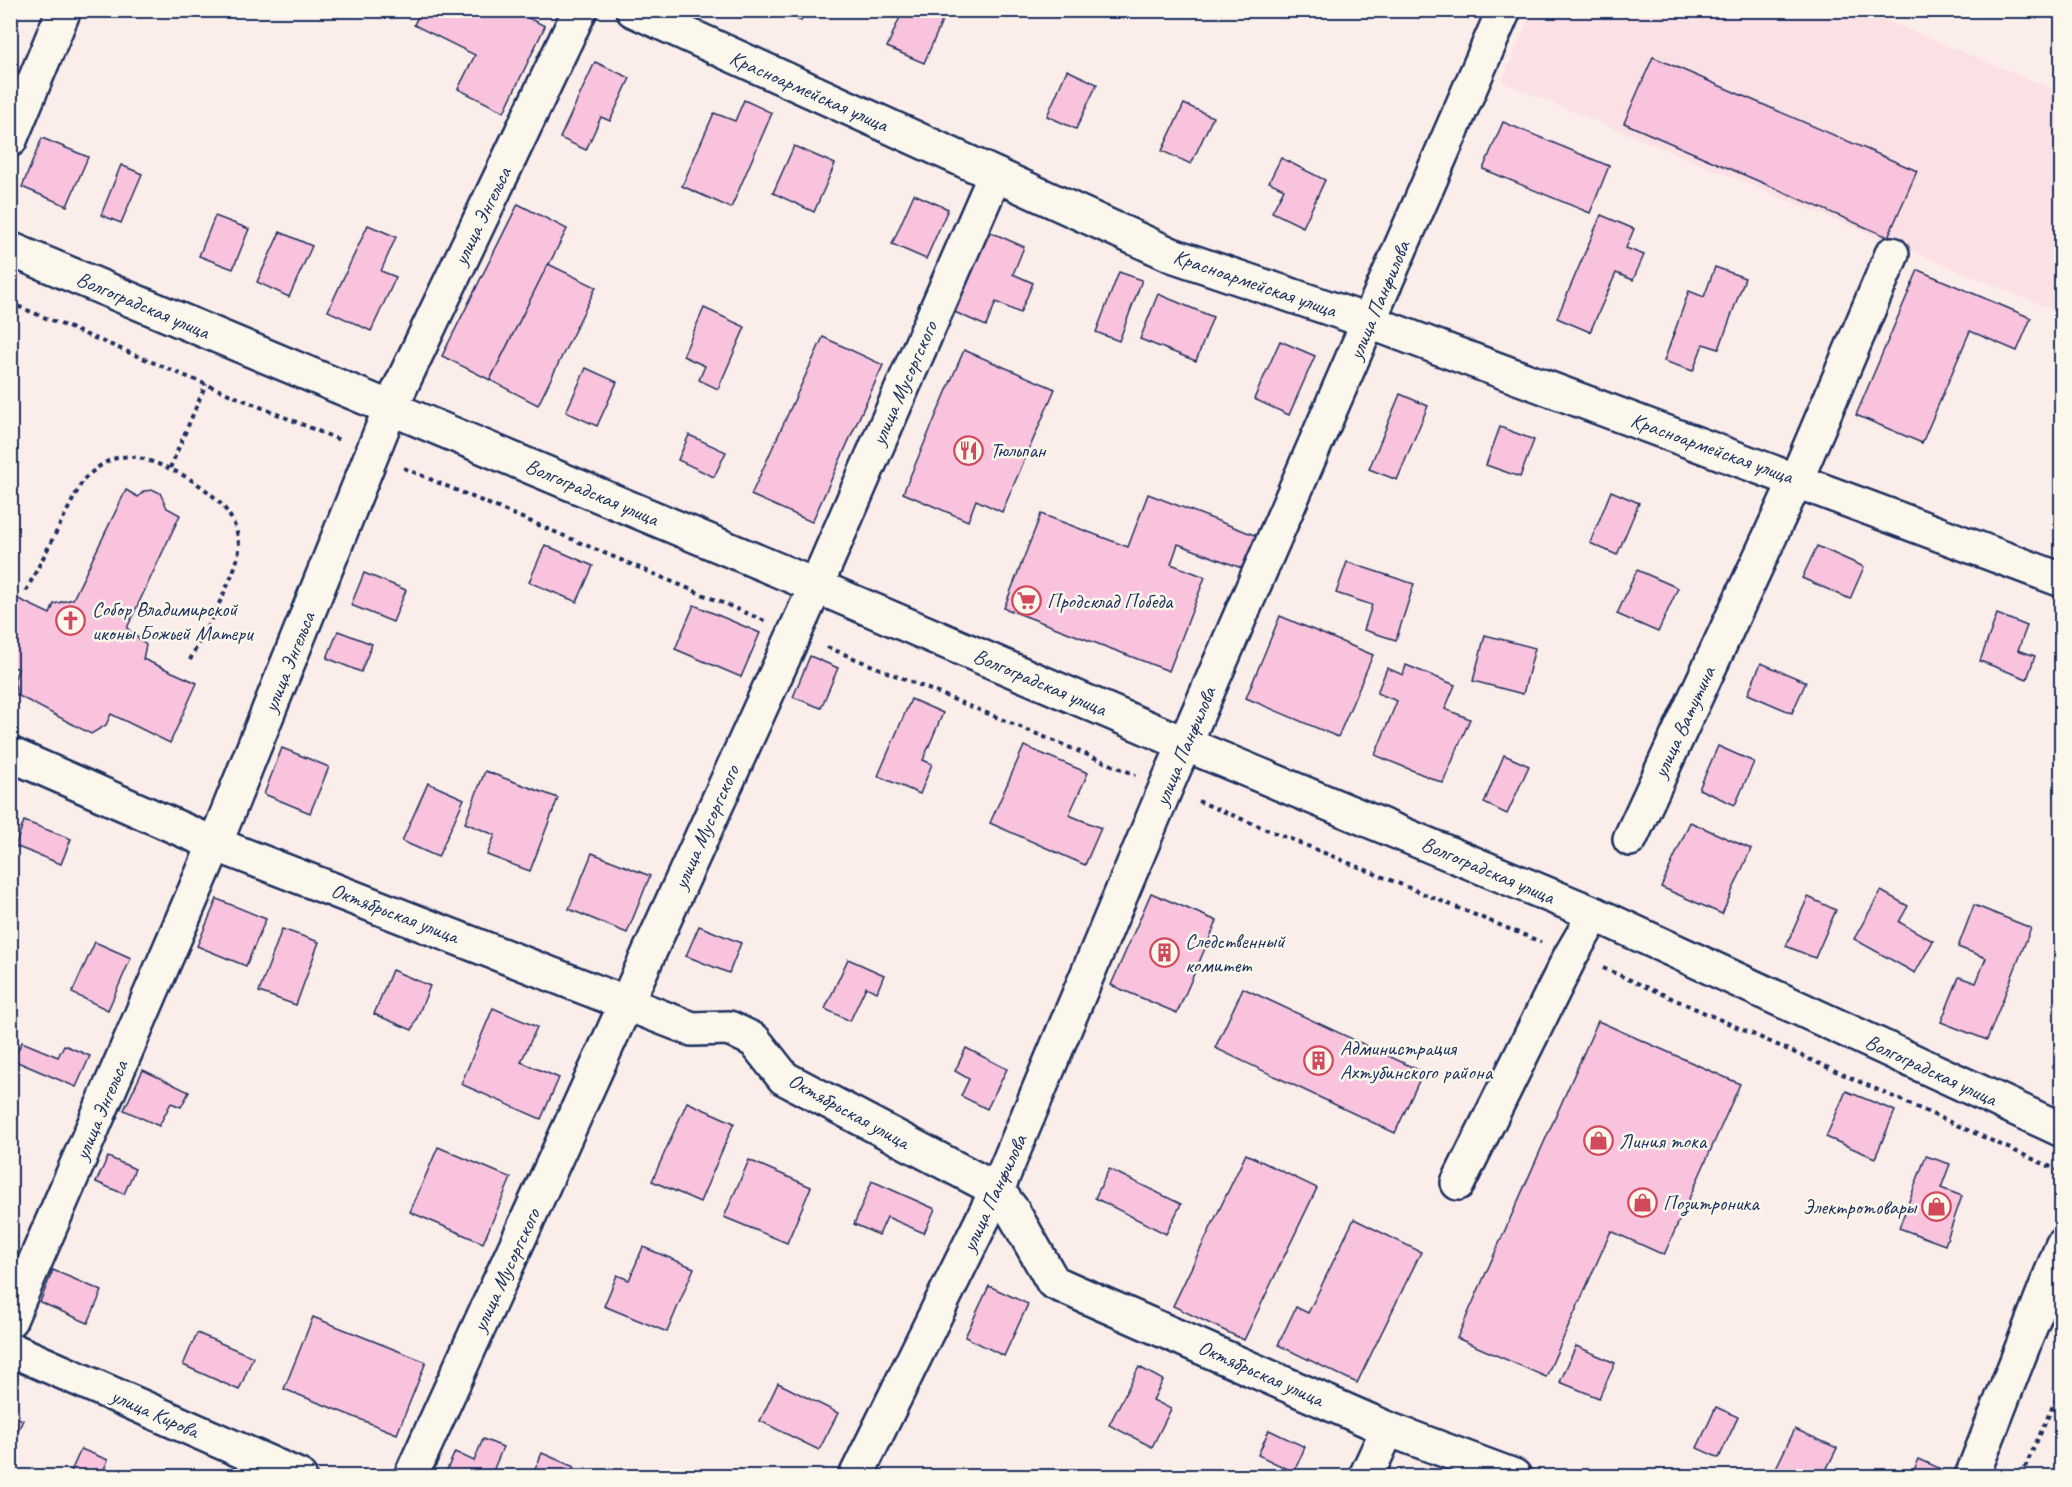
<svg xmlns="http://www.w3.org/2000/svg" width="2072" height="1487" viewBox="0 0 2072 1487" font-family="Caveat,sans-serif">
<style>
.built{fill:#fbe0e5}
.building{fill:#fac3dd;stroke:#1b2f5e;stroke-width:1.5}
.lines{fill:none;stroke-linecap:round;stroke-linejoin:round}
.minor-casing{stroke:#1b2f5e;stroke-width:38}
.path{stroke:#1b2f5e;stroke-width:4;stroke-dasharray:4.5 4.5;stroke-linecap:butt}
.minor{stroke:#fbf7ec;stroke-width:33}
.labels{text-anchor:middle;stroke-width:5;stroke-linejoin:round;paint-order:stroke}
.street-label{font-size:21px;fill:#1b2f5e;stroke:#fbf7ec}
.poi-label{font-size:21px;fill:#1b2f5e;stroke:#fbf7ec;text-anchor:start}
</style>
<rect width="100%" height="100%" fill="#fbede9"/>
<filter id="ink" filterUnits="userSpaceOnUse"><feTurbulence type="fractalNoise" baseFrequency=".0167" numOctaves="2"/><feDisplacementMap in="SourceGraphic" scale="12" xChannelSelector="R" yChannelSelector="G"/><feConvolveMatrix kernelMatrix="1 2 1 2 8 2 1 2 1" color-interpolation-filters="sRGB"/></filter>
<g filter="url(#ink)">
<polygon class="built" points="1859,10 2061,92 2061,313 1502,82 1532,11"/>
<g class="building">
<polygon points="421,10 512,10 545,26 504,112 458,89 475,55 414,25"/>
<polygon points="777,10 806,10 801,21"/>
<polygon points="903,10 947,10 924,63 887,47"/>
<polygon points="1653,57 1917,171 1888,237 1624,123"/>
<polygon points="595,62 630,78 610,121 601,117 586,150 560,138"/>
<polygon points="1067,70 1097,84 1076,129 1047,116"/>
<polygon points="744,100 772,113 731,208 682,186 714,113 735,121"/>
<polygon points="1184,104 1213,117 1191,164 1162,151"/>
<polygon points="1503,122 1609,166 1590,213 1483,169"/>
<polygon points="42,138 88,157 67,206 22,187"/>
<polygon points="794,146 835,164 814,212 773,193"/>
<polygon points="1281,158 1325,180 1303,227 1272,212 1284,189 1269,182"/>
<polygon points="121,165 142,174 121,223 101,215"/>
<polygon points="914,194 948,209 926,259 892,244"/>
<polygon points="518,204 567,229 490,380 442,356"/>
<polygon points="1601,215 1634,229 1626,248 1644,255 1633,280 1616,273 1590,332 1557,318"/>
<polygon points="215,216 249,229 233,269 199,256"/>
<polygon points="368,225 396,237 381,271 396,277 371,331 328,311"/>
<polygon points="986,230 1024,247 1013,274 1033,283 1020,313 996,302 986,326 950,310"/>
<polygon points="280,232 312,246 289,297 257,282"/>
<polygon points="548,264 596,287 538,405 490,380"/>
<polygon points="1715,267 1745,278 1719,349 1703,344 1693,371 1664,361 1689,291 1704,297"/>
<polygon points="1918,270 2031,318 2017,351 1970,331 1922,443 1856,415"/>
<polygon points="1119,272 1142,280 1119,341 1096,332"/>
<polygon points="1158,294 1213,317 1196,361 1140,339"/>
<polygon points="704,308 745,327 718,389 699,380 705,366 683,356"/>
<polygon points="823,337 883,365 812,522 751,495"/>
<polygon points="1280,341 1315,356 1289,415 1254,399"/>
<polygon points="964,350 1055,389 1002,512 976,500 968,521 903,493"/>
<polygon points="586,368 617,382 597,426 566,412"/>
<polygon points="1400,394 1428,406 1397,480 1369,469"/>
<polygon points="1500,427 1534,440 1520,477 1486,465"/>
<polygon points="689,435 726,452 714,477 678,460"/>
<polygon points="126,490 138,497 144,491 154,490 160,493 167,508 180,515 127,628 146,645 143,659 197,683 170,743 111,714 106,725 91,734 17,695 14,681 18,669 10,665 10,595 50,614 54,604 73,599"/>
<polygon points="1611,491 1639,503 1617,555 1590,543"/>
<polygon points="1148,494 1257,536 1244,569 1178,544 1171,564 1205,577 1169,671 1004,608 1041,514 1128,547"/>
<polygon points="545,545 593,566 577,602 529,582"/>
<polygon points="1817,546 1864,567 1850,599 1802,578"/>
<polygon points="1347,562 1414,584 1396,640 1364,630 1372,605 1336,593"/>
<polygon points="1637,570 1678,588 1658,632 1617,614"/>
<polygon points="364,573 406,590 393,622 351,605"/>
<polygon points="694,605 760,633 741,677 675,649"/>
<polygon points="1997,614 2027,626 2018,650 2035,656 2027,679 1980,661"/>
<polygon points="1280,616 1373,655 1338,737 1246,698"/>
<polygon points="338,631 372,644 361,672 327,658"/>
<polygon points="1485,635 1535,648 1523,694 1473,681"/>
<polygon points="810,656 838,668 821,708 793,697"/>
<polygon points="1761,663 1806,682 1792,713 1748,694"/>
<polygon points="1406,665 1455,685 1445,709 1470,719 1443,783 1375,755 1397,701 1377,693 1387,668 1403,675"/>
<polygon points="911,699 943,713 923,760 932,764 920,794 878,776"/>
<polygon points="1024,746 1088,773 1069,815 1101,828 1085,865 990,823"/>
<polygon points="1718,746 1754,762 1735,805 1699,789"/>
<polygon points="282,748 329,767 310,813 264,794"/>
<polygon points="1504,755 1529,766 1507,814 1484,803"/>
<polygon points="485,771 558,798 530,871 487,855 495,835 465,823"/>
<polygon points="428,783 464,799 438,857 402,841"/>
<polygon points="24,821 71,839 61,864 15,846"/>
<polygon points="1690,822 1751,849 1722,914 1661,887"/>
<polygon points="592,853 650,876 627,933 569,909"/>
<polygon points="1881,891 1908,906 1899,922 1933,941 1915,973 1854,939"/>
<polygon points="1151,893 1217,921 1177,1013 1111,985"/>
<polygon points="1808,897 1836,910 1815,958 1786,946"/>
<polygon points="217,899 266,919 246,966 197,946"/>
<polygon points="1974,905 2031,928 1987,1040 1941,1022 1959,977 1976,983 1986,958 1958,947"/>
<polygon points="699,926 741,943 729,973 686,956"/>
<polygon points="282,929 319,942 296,1005 259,992"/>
<polygon points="95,942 131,958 108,1010 72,993"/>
<polygon points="848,959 884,975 877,992 866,987 850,1021 825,1009"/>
<polygon points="392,970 430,986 412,1030 374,1014"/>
<polygon points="1243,988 1423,1072 1395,1133 1215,1048"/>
<polygon points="493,1008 537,1027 521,1062 559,1078 541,1119 461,1084"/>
<polygon points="1598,1021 1740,1084 1664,1255 1611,1231 1546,1377 1457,1338"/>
<polygon points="22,1042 58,1057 64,1045 90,1056 76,1087 13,1060"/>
<polygon points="2062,1046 2062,1071 2053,1067"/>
<polygon points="966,1048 1007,1069 987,1109 961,1096 969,1079 955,1071"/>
<polygon points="143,1070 189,1092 181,1107 171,1103 159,1126 124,1110"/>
<polygon points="1846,1091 1895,1111 1875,1158 1826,1137"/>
<polygon points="687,1102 734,1123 700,1202 652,1181"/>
<polygon points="438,1147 511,1178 483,1243 410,1212"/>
<polygon points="1246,1154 1317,1188 1244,1340 1173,1306"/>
<polygon points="1926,1156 1950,1164 1941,1188 1962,1196 1945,1245 1899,1228"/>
<polygon points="108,1157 135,1169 124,1194 96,1182"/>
<polygon points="749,1160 811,1187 787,1243 724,1217"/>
<polygon points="1109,1169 1181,1204 1166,1234 1095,1198"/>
<polygon points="872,1181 935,1209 924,1233 887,1217 879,1235 854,1224"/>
<polygon points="1354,1219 1421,1252 1357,1383 1278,1345 1296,1307 1308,1313"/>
<polygon points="643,1247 694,1268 667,1332 604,1306 617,1275 629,1280"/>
<polygon points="53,1270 102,1291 88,1323 40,1302"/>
<polygon points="989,1286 1028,1304 1004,1356 965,1337"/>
<polygon points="313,1317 426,1362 397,1434 284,1389"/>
<polygon points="197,1333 253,1357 239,1390 183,1365"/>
<polygon points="1576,1346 1615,1363 1599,1398 1560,1382"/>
<polygon points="1139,1367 1163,1380 1153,1400 1171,1409 1152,1447 1109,1425"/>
<polygon points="778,1383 838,1413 819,1450 760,1421"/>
<polygon points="1716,1407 1738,1417 1719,1458 1697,1448"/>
<polygon points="10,1415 23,1420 10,1448"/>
<polygon points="1795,1429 1837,1448 1823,1476 1772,1476"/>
<polygon points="1269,1430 1305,1447 1294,1472 1258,1455"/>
<polygon points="483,1439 503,1447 493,1471 506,1476 444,1476 455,1452 474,1461"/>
<polygon points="81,1449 108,1460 101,1476 69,1476"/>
<polygon points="542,1453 574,1467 570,1476 532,1476"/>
<polygon points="1919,1459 1939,1468 1935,1476 1911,1476"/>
</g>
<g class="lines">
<defs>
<g id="minor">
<polyline points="633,10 1172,255 1370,322 2062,580"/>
<polyline points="10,140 64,10"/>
<polyline points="10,249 816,586 1185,744 1595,914 2062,1130"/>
<polyline points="10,754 215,844 692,1029 729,1028 754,1040 784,1078 997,1190 1012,1210 1053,1282 1388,1429 1514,1476"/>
<polyline points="1630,839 1796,480 1892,254"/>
<polyline points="1458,1183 1571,955 1595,914"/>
<polyline points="10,1320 215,844 390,409 580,10"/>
<polyline points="10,1349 299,1476"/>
<polyline points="411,1476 816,586 995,175"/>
<polyline points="856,1476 997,1190 1166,787 1504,10"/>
<polyline points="1366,1476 1388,1429"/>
<polyline points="1972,1476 2062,1246"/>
</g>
</defs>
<use href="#minor" class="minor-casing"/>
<g class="path">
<polyline points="10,303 342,441"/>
<polyline points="170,468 206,384"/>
<polyline points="404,468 765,621"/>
<path d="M26,591L83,480C94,470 106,459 122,457C134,455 147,460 158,464C193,477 239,505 239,548C239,572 201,637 189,662"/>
<polyline points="827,647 1136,775"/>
<polyline points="1198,801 1541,942"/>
<path d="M1603,968C1756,1035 1909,1104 2062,1172"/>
<polyline points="2021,1476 2062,1386"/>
</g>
<use href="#minor" class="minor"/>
</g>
</g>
<defs>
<symbol id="restaurant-ring" viewBox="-11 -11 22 22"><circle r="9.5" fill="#fbf7ec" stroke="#d1495b" stroke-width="1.5"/><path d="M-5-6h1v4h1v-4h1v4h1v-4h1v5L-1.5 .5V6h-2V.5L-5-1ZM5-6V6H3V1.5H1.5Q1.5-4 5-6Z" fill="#d1495b"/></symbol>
<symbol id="supermarket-ring" viewBox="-11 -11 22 22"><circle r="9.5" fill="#fbf7ec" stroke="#d1495b" stroke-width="1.5"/><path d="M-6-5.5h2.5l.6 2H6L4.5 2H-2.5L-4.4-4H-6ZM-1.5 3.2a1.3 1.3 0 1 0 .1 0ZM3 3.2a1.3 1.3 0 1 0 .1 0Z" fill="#d1495b"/></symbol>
<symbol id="church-ring" viewBox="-11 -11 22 22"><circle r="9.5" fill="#fbf7ec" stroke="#d1495b" stroke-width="1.5"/><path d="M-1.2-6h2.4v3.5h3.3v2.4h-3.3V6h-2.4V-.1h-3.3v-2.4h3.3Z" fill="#d1495b"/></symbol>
<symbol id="building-ring" viewBox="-11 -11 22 22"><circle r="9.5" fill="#fbf7ec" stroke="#d1495b" stroke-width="1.5"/><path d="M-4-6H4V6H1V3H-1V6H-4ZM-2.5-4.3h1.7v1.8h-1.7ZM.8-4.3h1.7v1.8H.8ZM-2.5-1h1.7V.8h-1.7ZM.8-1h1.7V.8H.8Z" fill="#d1495b"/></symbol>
<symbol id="shop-ring" viewBox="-11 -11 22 22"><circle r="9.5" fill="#fbf7ec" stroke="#d1495b" stroke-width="1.5"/><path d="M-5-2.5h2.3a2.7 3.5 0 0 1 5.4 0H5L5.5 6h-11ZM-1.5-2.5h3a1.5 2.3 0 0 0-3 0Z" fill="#d1495b"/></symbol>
</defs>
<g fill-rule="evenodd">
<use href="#restaurant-ring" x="952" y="434" width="33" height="33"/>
<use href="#supermarket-ring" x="1010" y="584" width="33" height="33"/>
<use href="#church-ring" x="54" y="604" width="33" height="33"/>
<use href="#building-ring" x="1148" y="936" width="33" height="33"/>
<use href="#building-ring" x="1302" y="1044" width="33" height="33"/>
<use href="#shop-ring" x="1582" y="1124" width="33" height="33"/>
<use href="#shop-ring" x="1626" y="1186" width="33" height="33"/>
<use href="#shop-ring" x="1920" y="1190" width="33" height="33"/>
</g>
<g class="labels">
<g class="street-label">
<text transform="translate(809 91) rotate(24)" y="7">Красноармейская улица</text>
<text transform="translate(482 216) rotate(-64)" y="7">улица Энгельса</text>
<text transform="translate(1255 283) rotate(19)" y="7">Красноармейская улица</text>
<text transform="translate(1379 300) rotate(-67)" y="7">улица Панфилова</text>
<text transform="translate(143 305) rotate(23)" y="7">Волгоградская улица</text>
<text transform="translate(904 383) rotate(-66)" y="7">улица Мусоргского</text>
<text transform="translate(1712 448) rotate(20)" y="7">Красноармейская улица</text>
<text transform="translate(592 492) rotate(23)" y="7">Волгоградская улица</text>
<text transform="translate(289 662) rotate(-68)" y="7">улица Энгельса</text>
<text transform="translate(1040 682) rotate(23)" y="7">Волгоградская улица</text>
<text transform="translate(1684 722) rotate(-65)" y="7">улица Ватутина</text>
<text transform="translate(1185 746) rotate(-67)" y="7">улица Панфилова</text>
<text transform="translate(706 827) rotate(-66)" y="7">улица Мусоргского</text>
<text transform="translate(1488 870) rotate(23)" y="7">Волгоградская улица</text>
<text transform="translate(395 913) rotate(21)" y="7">Октябрьская улица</text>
<text transform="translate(1931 1070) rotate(25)" y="7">Волгоградская улица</text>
<text transform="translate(101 1110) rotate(-67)" y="7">улица Энгельса</text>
<text transform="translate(849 1111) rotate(29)" y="7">Октябрьская улица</text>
<text transform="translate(994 1193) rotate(-65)" y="7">улица Панфилова</text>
<text transform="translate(506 1270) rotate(-65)" y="7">улица Мусоргского</text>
<text transform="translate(1261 1373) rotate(24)" y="7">Октябрьская улица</text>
<text transform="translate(155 1413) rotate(24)" y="7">улица Кирова</text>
</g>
<g class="poi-label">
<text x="990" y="457">Тюльпан</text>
<text x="1047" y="608">Продсклад Победа</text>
<text x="92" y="616">Собор Владимирской<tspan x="92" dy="24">иконы Божьей Матери</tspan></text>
<text x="1185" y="948">Следственный<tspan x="1185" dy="24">комитет</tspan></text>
<text x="1340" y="1055">Администрация<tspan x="1340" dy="24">Ахтубинского района</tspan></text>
<text x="1619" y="1148">Линия тока</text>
<text x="1663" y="1210">Позитроника</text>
<text x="1916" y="1214" text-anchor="end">Электротовары</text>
</g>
</g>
<rect width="2072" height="1487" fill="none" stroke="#fbf7ec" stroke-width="36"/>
<rect x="18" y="18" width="2036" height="1451" fill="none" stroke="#1b2f5e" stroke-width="2" filter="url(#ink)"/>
</svg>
